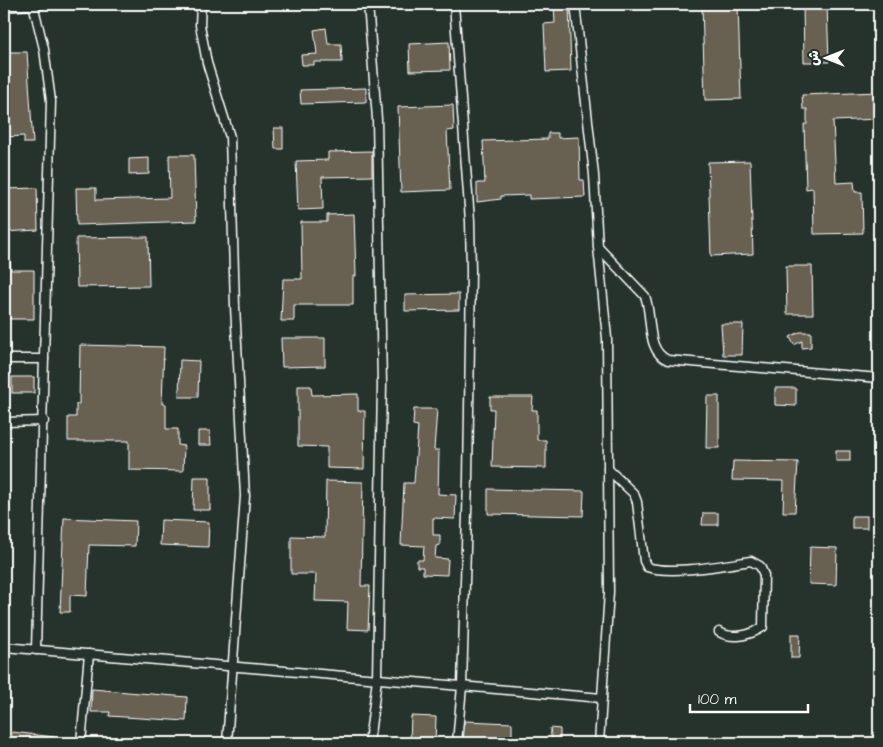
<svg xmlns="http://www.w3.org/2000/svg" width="883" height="747" viewBox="0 0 883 747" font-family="'Architects Daughter','Playpen Sans Arabic',sans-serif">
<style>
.building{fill:#686151;stroke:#fff}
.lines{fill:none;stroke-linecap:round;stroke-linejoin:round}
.minor-casing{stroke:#fff;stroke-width:11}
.minor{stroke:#26332d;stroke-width:8}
</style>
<rect width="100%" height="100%" fill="#26332d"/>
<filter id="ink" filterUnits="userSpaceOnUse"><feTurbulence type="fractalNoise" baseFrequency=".02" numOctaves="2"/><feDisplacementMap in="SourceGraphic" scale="10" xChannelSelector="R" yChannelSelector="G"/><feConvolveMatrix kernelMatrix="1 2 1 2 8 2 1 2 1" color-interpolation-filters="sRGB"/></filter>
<g filter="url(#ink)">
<g class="building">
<polygon points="554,4 569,4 571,71 546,72 544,24 555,23"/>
<polygon points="803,4 827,4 829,62 804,62"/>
<polygon points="738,5 741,99 705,100 702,6"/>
<polygon points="326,28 328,44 341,44 342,62 314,62 314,65 302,65 301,55 317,54 314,30"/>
<polygon points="449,42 450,70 410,71 409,44"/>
<polygon points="4,52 27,52 33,143 24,143 24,136 4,137"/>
<polygon points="366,88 366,102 301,104 300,90"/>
<polygon points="879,92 879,119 833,121 836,183 854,182 855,192 862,192 863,233 814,234 813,188 806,189 804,124 807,124 807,109 803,109 802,95"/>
<polygon points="453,105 454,130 447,131 450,190 401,192 398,107"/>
<polygon points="274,128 283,128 283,149 275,149"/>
<polygon points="548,133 558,133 558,138 579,137 580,180 584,180 585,197 529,199 529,195 501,196 501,199 477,202 477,183 485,183 483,141 548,139"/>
<polygon points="372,151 372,176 322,177 323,209 298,210 296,161 328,160 328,152"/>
<polygon points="169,155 194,155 196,221 77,225 76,188 96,188 96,200 170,198"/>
<polygon points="149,158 149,174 129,175 129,159"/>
<polygon points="750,161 753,254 711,256 708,162"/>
<polygon points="37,188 38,230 4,232 4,189"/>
<polygon points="354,214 356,276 353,276 353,305 294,305 294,321 281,321 283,279 302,279 301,222 327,222 327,215"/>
<polygon points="148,237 149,286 77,287 76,238"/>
<polygon points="4,261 10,261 11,270 34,270 34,319 4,319"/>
<polygon points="786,266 812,266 813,314 787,314"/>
<polygon points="459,294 459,310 405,311 405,295"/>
<polygon points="721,324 743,324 742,355 723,355"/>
<polygon points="800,332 811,332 811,347 802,348 802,341 794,345 790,337"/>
<polygon points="281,338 325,338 325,366 282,367"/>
<polygon points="80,345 164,347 162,404 166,404 166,429 178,429 178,445 184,446 183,471 129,470 129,441 68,441 68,417 76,417 76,404 79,404"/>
<polygon points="180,360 199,361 198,397 179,397"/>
<rect x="12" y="377" width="22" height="16"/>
<polygon points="298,386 311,386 312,395 358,394 358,411 365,411 364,469 327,468 327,447 298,446"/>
<polygon points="775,388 796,388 796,406 775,405"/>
<polygon points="707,396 719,396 719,448 706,448"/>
<polygon points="490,397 533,397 532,410 537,410 537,440 546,440 546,468 492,467 494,409 490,409"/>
<polygon points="414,409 437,409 434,450 439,450 438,494 456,495 455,519 433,518 433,535 440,535 440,545 436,546 435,558 448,559 447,575 423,574 423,567 417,567 417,560 423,560 424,546 401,545 404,483 414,483 418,426 413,425"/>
<polygon points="198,431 210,431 211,445 198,445"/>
<rect x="836" y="451" width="14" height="10"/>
<polygon points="733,461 798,462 795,512 783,512 784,481 732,480"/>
<polygon points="194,477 210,477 210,510 193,510"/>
<polygon points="326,481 363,482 361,586 370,586 368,630 347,629 348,602 315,601 316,574 291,574 291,536 325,537"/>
<polygon points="488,489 584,491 583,516 488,514"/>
<polygon points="703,513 718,513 718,525 702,525"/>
<rect x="852" y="516" width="15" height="12"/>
<polygon points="64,518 136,521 135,546 89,545 87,596 70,595 70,612 60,612"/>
<polygon points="161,520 209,522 208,547 160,545"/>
<polygon points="810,547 837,548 836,585 809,584"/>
<polygon points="791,634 800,634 799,658 791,658"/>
<polygon points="92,689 187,697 186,721 109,716 110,712 91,712"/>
<polygon points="411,716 436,717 435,743 410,743"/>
<polygon points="465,721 512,723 512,743 463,742"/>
<polygon points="550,728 560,729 560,743 552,743"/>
<polygon points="12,732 54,737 53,743 11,743"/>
</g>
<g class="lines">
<defs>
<g id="minor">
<polyline points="33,4 44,49 51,101 36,650"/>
<polyline points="201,4 200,25 207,63 230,137 235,306 245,496 227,743"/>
<polyline points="368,4 377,119 382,384 377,679 369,743"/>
<polyline points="454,4 470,221 471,271 468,479 462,686 457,743"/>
<polyline points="575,4 594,175 598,247 607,338 609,592 599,743"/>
<polyline points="4,7 43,4"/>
<path d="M598,247L645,296C653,316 645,351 668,360L879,378"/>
<polyline points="4,359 44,359"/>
<polyline points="4,422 44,421"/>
<path d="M608,469L634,494L637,502L644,561L647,567C672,575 724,565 751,561L760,566L764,575L763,627C751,635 733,640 719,632"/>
<polyline points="4,647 602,698"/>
<polyline points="81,743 89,654"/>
</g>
</defs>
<use href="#minor" class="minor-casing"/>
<use href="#minor" class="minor"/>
</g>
</g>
<rect width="883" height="747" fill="none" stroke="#26332d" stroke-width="20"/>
<rect x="10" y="10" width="863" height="727" fill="none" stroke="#fff" stroke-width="2" filter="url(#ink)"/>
<g transform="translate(826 58) rotate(270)" stroke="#26332d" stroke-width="4" paint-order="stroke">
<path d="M0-4L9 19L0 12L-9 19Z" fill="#ffffff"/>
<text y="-8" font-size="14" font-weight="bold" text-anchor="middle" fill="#ffffff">ش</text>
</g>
<path d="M690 704v8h118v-8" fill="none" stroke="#ffffff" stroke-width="2.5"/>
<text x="698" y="704" font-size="15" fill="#ffffff" stroke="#26332d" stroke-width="4" paint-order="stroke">100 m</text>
</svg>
